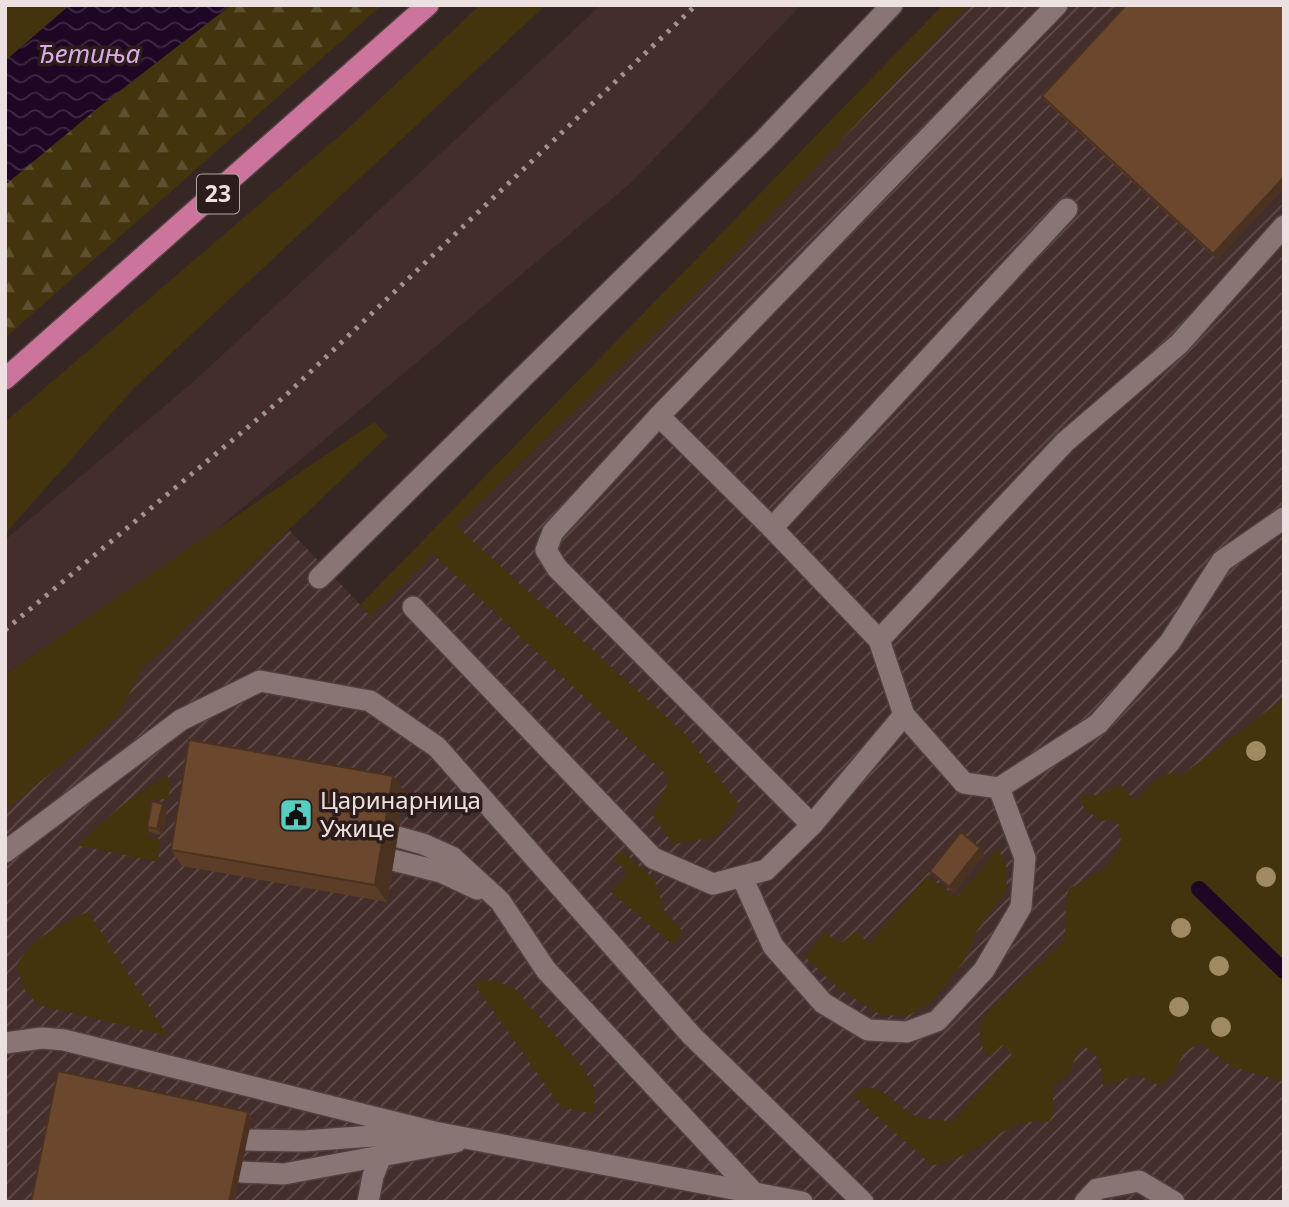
<svg xmlns="http://www.w3.org/2000/svg" width="1289" height="1207" viewBox="0 0 1289 1207" font-family="'Noto Sans',sans-serif">
<style>
.built{fill:#442e2c}
.industrial{fill:url(#industrial-furrows)}
.grass{fill:#43340e}
.forest{fill:url(#forest-firs)}
.water{fill:url(#water-waves)}
.lines{fill:none;stroke-linecap:round;stroke-linejoin:round}
.stream{stroke:#1e0724;stroke-width:16}
.lane-casing{stroke:#4f4140;stroke-width:24}
.primary-casing{stroke:#4f4140;stroke-width:24}
.lane{stroke:#897573;stroke-width:21}
.primary{stroke:#cc749b;stroke-width:21}
.rail{stroke:#a09392;stroke-width:5;stroke-dasharray:3.5 7;stroke-linecap:butt}
.tree{fill:#a08a62}
.wall{fill:#5c3d27}
.shaded-wall{fill:#4b3220}
.building{fill:#6b472d;stroke:#4b3220;stroke-width:2}
.labels{text-anchor:middle;stroke-width:7;stroke-linejoin:round;paint-order:stroke}
.shield{fill:#2c1c1b;stroke:#b2a6a5;stroke-width:2}
.shield-label{font-size:23px;font-weight:bold;fill:#ece1e0}
.poi-label{font-size:24px;fill:#ece1e0;stroke:#2c1c1b;text-anchor:start}
.water-label{font-size:26px;font-style:italic;fill:#daace6;stroke:#2c1c1b}
</style>
<defs>
<pattern id="industrial-furrows" width="10" height="10" patternUnits="userSpaceOnUse" patternTransform="scale(1.75)"><rect width="10" height="10" fill="#442e2c"/><path d="M-1 1l2-2M0 10L10 0M9 11l2-2" fill="none" stroke="#5f4c4a"/></pattern>
<pattern id="forest-firs" width="22" height="20" patternUnits="userSpaceOnUse" patternTransform="scale(1.75)"><rect width="22" height="20" fill="#43340e"/><path d="M5 1l3.5 6h-7zM16 11l3.5 6h-7z" fill="#5e5131"/></pattern>
<pattern id="water-waves" width="16" height="10" patternUnits="userSpaceOnUse" patternTransform="scale(1.75)"><rect width="16" height="10" fill="#1e0724"/><path d="M0 5q4-4 8 0t8 0" fill="none" stroke="#3f2b44"/></pattern>
</defs>
<rect width="100%" height="100%" fill="#362624"/>
<polygon class="built" points="601,5 801,5 632,182 214,532 5,674 5,540 192,383"/>
<polygon class="industrial" points="968,5 1284,5 1284,1202 5,1202 5,779 143,667 289,530 371,616 456,526 714,275"/>
<g class="grass">
<polygon points="5,5 70,5 5,61"/>
<polygon points="480,5 546,5 135,387 5,534 5,422 353,124"/>
<polygon points="943,5 968,5 714,275 456,526 684,733 739,804 717,837 673,844 653,816 670,778 433,554 371,616 359,606"/>
<polygon points="374,422 388,436 143,667 117,718 5,811 5,674"/>
<path d="M1284,698V1082L1233,1067L1201,1044L1184,1051L1174,1074L1161,1086L1136,1074L1119,1082L1103,1085C1103,1069 1098,1046 1079,1047L1069,1075L1053,1085V1114L1049,1122C1006,1114 974,1162 932,1165L852,1094C879,1073 895,1110 919,1117C929,1120 941,1119 952,1122L1012,1055L1002,1045L990,1057L983,1049L979,1027L989,1010L1064,941C1068,923 1063,906 1069,889L1104,869L1121,844L1119,825L1115,820L1101,821L1084,809L1080,795H1098L1120,784L1135,801C1148,788 1162,767 1182,775Z"/>
<polygon points="167,775 171,782 168,800 155,798 148,837 161,840 158,862 77,845 124,804"/>
<polygon points="998,848 1006,866 1007,890 977,931 963,962 931,1003 907,1016 881,1015 841,990 805,957 824,932 841,943 856,931 869,944 927,876 957,897"/>
<polygon points="622,851 654,879 664,910 683,932 672,944 611,892 628,873 613,858"/>
<path d="M88,912L168,1036L38,1005L23,988L17,965C33,936 59,926 88,912Z"/>
<polygon points="494,980 514,988 583,1068 595,1089 594,1114 561,1107 473,982"/>
</g>
<polygon class="forest" points="231,5 382,5 5,338 5,185 99,107"/>
<polygon class="water" points="70,5 231,5 99,107 5,185 5,61"/>
<g class="lines">
<polyline class="stream" points="1199,889 1284,971"/>
<defs>
<g id="lane">
<polyline points="1284,226 1179,344 1065,442 879,640 904,715 964,783 999,788 1098,724 1170,642 1222,561 1284,518"/>
<polyline points="659,416 772,528"/>
<polyline points="319,578 764,140 892,5"/>
<polyline points="413,607 653,858 713,884 766,870 812,825 557,568 546,550 553,532 659,416 1057,5"/>
<polyline points="879,640 772,528 1067,209"/>
<polyline points="812,825 904,715"/>
<polyline points="398,837 423,844 452,857 500,901 546,970 755,1194"/>
<polyline points="5,852 181,720 260,681 370,701 437,747 692,1036 863,1202"/>
<polyline points="393,860 441,872 477,889"/>
<polyline points="742,877 773,946 823,1003 868,1030 907,1032 937,1021 984,970 1021,907 1025,858 999,788"/>
<polyline points="5,1043 42,1038 64,1040 434,1132 802,1202"/>
<polyline points="247,1140 303,1141 416,1133"/>
<polyline points="241,1172 284,1174 456,1142"/>
<polyline points="368,1202 373,1176 381,1156"/>
<polyline points="1085,1202 1097,1189 1139,1181 1174,1202"/>
</g>
<polyline id="primary" points="5,379 428,5"/>
</defs>
<use href="#lane" class="lane-casing"/>
<use href="#primary" class="primary-casing"/>
<use href="#lane" class="lane"/>
<use href="#primary" class="primary"/>
<polyline class="rail" points="5,630 284,397 696,5"/>
</g>
<g class="tree">
<circle cx="1256" cy="751" r="10"/>
<circle cx="1266" cy="877" r="10"/>
<circle cx="1181" cy="928" r="10"/>
<circle cx="1219" cy="966" r="10"/>
<circle cx="1179" cy="1007" r="10"/>
<circle cx="1221" cy="1027" r="10"/>
</g>
<g class="wall">
<polygon points="1284,5 1284,187 1217,260 1046,102 1042,96"/>
<polygon points="393,776 405,792 387,902 182,866 171,850"/>
<polygon points="167,810 162,835 152,833 147,827"/>
<polygon points="980,848 984,854 954,893 935,877 930,871"/>
</g>
<g class="shaded-wall">
<polygon points="1284,177 1284,187 1217,260 1213,254"/>
<polygon points="393,776 405,792 387,902 375,885"/>
<polygon points="163,804 167,810 162,835 157,829"/>
<polygon points="980,848 984,854 954,893 949,887"/>
<polygon points="248,1112 252,1118 234,1202 229,1202"/>
</g>
<g class="building">
<polygon points="1126,5 1284,5 1284,177 1213,254 1042,96"/>
<polygon points="189,740 393,776 375,885 171,850"/>
<polygon points="152,801 163,804 157,829 147,827"/>
<polygon points="961,832 980,848 949,887 930,871"/>
<polygon points="58,1071 248,1112 229,1202 31,1202"/>
</g>
<defs>
<symbol id="civic-square" viewBox="-11 -11 22 22"><rect x="-9" y="-9" width="18" height="18" rx="4" fill="#58cec0" stroke="#2c1c1b"/><path d="M-.6-6.5H3V-4.5H.6V-3L4-1V1h2V6H-6V1h2V-1L-.6-3ZM-1.2 2.5V6h2.4V2.5Z" fill="#111"/></symbol>
</defs>
<g fill-rule="evenodd">
<use href="#civic-square" x="277" y="796" width="38" height="38"/>
</g>
<g class="labels">
<rect class="shield" x="197" y="174.5" width="42" height="39" rx="5"/>
<g class="shield-label">
<text x="218" y="202">23</text>
</g>
<g class="poi-label">
<text x="320" y="809">Царинарница<tspan x="320" dy="28">Ужице</tspan></text>
</g>
<g class="water-label">
<text x="89" y="63">Ђетиња</text>
</g>
</g>
<rect width="1289" height="1207" fill="none" stroke="#ece1e0" stroke-width="14"/>
</svg>
